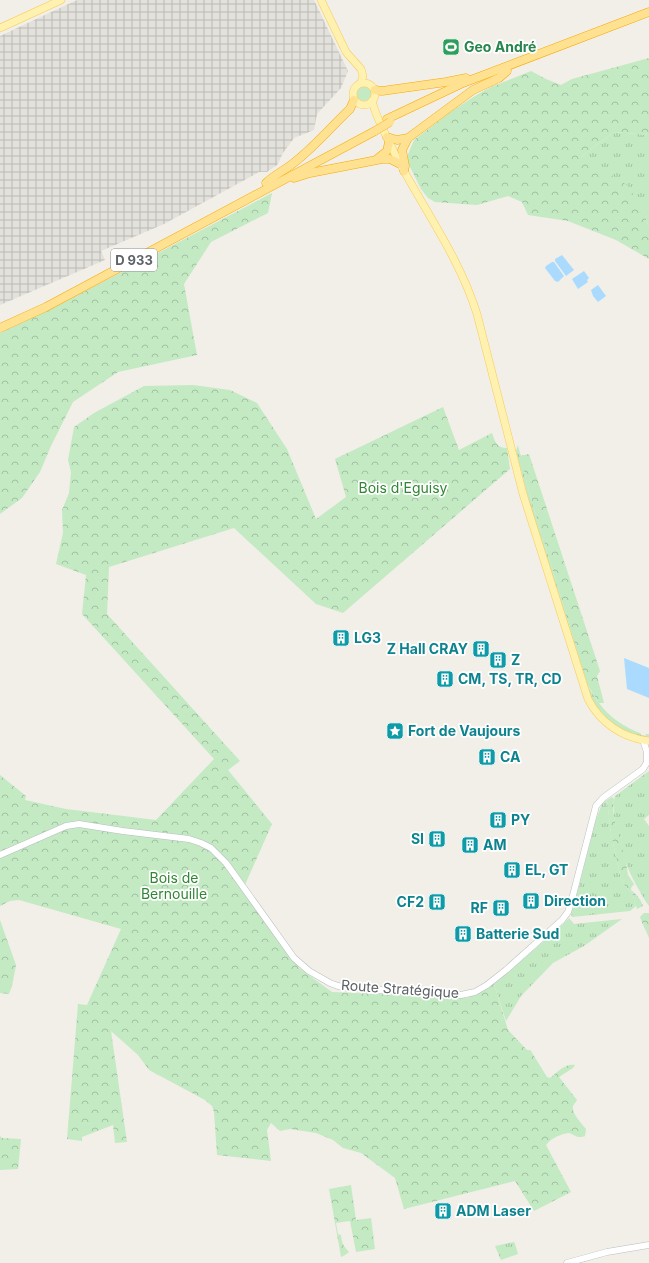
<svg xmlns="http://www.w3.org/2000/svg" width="649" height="1263" viewBox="0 0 649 1263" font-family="Inter,sans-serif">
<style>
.industrial{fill:url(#industrial-grid)}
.grass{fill:url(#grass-tufts)}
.forest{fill:url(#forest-crowns)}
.water{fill:#aadbff}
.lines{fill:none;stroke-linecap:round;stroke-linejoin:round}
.minor-casing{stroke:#b9bdc1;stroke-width:7}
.major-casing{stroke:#fbcb57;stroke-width:8}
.highway-casing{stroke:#f9a800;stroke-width:9}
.minor{stroke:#fff;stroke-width:6}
.major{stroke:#fff1af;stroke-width:7}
.highway{stroke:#ffe291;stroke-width:8}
.highway-bridge-casing{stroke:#f9a800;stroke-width:9;stroke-linecap:butt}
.highway-bridge{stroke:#ffe291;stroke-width:8}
.labels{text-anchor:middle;stroke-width:3.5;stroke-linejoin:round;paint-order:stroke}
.shield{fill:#fff;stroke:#8e9295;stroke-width:1}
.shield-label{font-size:13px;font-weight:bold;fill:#5e6368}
.leisure-label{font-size:14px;font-weight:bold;fill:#27864d;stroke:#fff;text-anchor:start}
.park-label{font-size:14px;fill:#308632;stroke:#fff}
.culture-label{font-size:14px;font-weight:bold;fill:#0d838f;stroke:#fff;text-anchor:start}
.street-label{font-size:14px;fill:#5e6368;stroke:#fff}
</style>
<defs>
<pattern id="industrial-grid" width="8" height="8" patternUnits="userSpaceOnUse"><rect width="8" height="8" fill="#e2e1db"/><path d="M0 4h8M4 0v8" fill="none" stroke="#babab5"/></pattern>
<pattern id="grass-tufts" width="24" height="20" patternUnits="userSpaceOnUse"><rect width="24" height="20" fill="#c3eac3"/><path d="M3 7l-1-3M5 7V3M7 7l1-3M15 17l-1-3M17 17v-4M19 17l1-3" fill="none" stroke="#a2c1a2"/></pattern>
<pattern id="forest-crowns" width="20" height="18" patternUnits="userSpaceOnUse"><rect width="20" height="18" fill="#c3eac3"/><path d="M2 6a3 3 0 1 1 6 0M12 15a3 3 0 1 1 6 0" fill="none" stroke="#a2c1a2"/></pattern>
</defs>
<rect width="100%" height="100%" fill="#f1efe7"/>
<polygon class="industrial" points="77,0 314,0 348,71 341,88 317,114 314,130 294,138 283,153 277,165 267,172 259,172 164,224 101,251 105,260 0,305 0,36"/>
<g class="grass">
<circle cx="364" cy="93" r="8"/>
<polygon points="614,132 649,135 649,225 647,223 644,211 582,156"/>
<path d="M518,445L530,495L587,684C600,708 614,723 640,733L641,735L645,736L646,734H649V738L627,733L608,720L592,701L534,520L516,451Z"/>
<path d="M649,771V815L644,819L649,826V906L646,902C639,890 631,877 626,863C620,846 610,813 615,796Z"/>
<polygon points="607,800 611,834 621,879 625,886 632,893 636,906 630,911 572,917 571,913 578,890 596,819 602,804"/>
<polygon points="569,918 574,924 622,919 584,946 553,963 521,996 506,1021 494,984 558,929"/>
<polygon points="514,1242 515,1244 518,1254 501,1260 495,1246"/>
</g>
<g class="forest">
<polygon points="649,58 649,135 614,132 582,156 627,185 644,211 647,223 649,225 649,259 616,240 568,221 528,215 522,202 508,196 477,205 435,202 428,198 421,189 406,159 414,140 452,111 475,96 491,87 531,71 546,79 561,85 572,79"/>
<polygon points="272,193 268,213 211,242 184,284 197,355 118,372 73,402 51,446 40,472 22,498 0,514 0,333 61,304"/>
<path d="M193,385L230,390L257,403L287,449L316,519L346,497L335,459L443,407L459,450L492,433C495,442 497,448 507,448L510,469L343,613L316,604L234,528L109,567L107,614L240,761L228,770L272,824L244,887L299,968L332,992L467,998L494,984L508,1030L527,1050H530L531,1051L547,1077L550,1078C557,1072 566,1063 575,1065L573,1068L559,1077L577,1100C577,1101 573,1105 573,1106C571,1113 582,1124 586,1129L585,1136C578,1139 575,1135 569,1133C561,1134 551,1138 546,1145L571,1192L534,1211L515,1181L404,1209L395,1178L361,1153L343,1148L333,1140L316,1133L290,1129L280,1131L271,1123L267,1130L271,1161L217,1155L214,1112L212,1106L205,1100L149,1070L138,1055L111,1031L127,1142L115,1143L113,1125L82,1137V1141L67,1139L78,1004L87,1005L121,929L19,900L10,901L0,906V775L26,796L25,800L66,809L156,820L214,759L82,614L86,575L56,564L63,533L62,510L69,493L71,472L68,460L74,427L94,413L144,386Z"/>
<polygon points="529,454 600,671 597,676 604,703 599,703 587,684 530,495 520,456"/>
<path d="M612,797L614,799L613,810L615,822L626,863L628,875L634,884L631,888V890C637,895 640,898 643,906L637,909L632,893L625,886L621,879L611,834L607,800Z"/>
<path d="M644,913H649V938C646,930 642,924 640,917Z"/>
<polygon points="0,920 16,965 12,986 9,994 0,993"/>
<polygon points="0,1136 2,1138 21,1139 18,1169 0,1170"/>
<path d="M351,1185L356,1220L371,1218L375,1249L356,1252L350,1221L336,1223L338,1234L341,1235C342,1244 343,1245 349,1252L345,1255L341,1257L329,1189Z"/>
</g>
<g class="water">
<polygon points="562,255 574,270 566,276 555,261 555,259"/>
<polygon points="552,262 554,262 564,276 558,282 555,281 545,268 546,266"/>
<polygon points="584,271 589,278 587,280 588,282 578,289 572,279"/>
<polygon points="598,285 606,296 598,302 593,296 591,290"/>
<polygon points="624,658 649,668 649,698 627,689"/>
</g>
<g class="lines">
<defs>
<g id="minor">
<polyline points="643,740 647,752 647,762"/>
<polyline points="0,855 66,826 79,824 123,831 189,839 201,843 211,848 226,863 294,958 309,971 330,983 338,986 348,988 461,995 475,992 487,985 506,970 562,920 568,912 571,903 596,806 603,798 643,769 649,759"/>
<polyline points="567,1263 607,1252 649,1245"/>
</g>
<g id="major">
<polyline points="321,0 346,52 361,69 363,76 361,82"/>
<polyline points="0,28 61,0"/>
<circle cx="364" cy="94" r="11"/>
<path d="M372,101C377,120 387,137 395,154C422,207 459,256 477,314L523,494L588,699C600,723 623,738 649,741"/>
</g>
<g id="highway">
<polyline points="375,90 382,91 446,82 466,78"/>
<polyline points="387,119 463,83 649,12"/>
<polyline points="387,137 397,140 408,138"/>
<polyline points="377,159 387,151 389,142"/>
<polyline points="404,171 405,166 402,150 408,138 473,90 499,78 507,71"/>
<polyline points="294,178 310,173 382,159 390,159 400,164"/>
<path d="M266,183C275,174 286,170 296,161C315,146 332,126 350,109L354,100"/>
<polyline points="0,328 46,307 375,131"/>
</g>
</defs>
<use href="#minor" class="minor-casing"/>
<use href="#major" class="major-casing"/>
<use href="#highway" class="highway-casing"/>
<use href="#minor" class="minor"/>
<use href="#major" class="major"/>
<use href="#highway" class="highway"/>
<defs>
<polyline id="highway-bridge" points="375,131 390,122"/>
</defs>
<use href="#highway-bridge" class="highway-bridge-casing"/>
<use href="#highway-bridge" class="highway-bridge"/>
</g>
<defs>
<symbol id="stadium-square" viewBox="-11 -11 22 22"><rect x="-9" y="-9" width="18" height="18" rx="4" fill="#2e9e5b" stroke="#fff"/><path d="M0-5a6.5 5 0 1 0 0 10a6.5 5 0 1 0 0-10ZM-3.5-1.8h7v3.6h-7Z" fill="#fff"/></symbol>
<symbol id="building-square" viewBox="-11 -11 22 22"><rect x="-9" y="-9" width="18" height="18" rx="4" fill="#0f9aa8" stroke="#fff"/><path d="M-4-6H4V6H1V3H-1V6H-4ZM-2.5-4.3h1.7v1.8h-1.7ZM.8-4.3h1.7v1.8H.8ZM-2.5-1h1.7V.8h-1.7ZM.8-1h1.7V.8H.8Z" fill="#fff"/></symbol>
<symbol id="sight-square" viewBox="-11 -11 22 22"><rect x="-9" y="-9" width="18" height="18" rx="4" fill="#0f9aa8" stroke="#fff"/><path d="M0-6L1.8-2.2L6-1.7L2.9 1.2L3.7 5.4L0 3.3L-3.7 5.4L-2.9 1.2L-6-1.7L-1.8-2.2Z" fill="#fff"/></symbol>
</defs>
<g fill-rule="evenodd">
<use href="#stadium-square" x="441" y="37" width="20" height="20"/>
<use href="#building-square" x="331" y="628" width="20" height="20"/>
<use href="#building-square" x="471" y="639" width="20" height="20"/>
<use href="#building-square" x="488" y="650" width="20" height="20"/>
<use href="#building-square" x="435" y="669" width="20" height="20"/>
<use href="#sight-square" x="385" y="721" width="20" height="20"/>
<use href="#building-square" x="477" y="747" width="20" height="20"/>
<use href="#building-square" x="488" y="810" width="20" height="20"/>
<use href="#building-square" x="427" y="829" width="20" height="20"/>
<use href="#building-square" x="460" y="835" width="20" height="20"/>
<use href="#building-square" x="502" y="860" width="20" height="20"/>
<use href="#building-square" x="521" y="891" width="20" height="20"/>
<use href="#building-square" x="427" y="892" width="20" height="20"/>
<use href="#building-square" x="491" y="898" width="20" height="20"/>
<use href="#building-square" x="453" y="924" width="20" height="20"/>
<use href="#building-square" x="433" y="1201" width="20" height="20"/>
</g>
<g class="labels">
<rect class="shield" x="111" y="249" width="46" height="22" rx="3"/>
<g class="shield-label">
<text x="134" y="265">D 933</text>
</g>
<g class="leisure-label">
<text x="464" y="52">Geo André</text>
</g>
<g class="park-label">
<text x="403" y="493">Bois d'Eguisy</text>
<text x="174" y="883">Bois de<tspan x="174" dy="16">Bernouille</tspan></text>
</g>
<g class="culture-label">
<text x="354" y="643">LG3</text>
<text x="468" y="654" text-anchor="end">Z Hall CRAY</text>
<text x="511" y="665">Z</text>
<text x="458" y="684">CM, TS, TR, CD</text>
<text x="408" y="736">Fort de Vaujours</text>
<text x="500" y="762">CA</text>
<text x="511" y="825">PY</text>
<text x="424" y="844" text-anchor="end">SI</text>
<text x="483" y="850">AM</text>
<text x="525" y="875">EL, GT</text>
<text x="544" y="906">Direction</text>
<text x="424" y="907" text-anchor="end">CF2</text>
<text x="488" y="913" text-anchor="end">RF</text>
<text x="476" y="939">Batterie Sud</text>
<text x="456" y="1216">ADM Laser</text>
</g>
<g class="street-label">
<text transform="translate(400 989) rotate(4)" y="5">Route Stratégique</text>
</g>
</g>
</svg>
